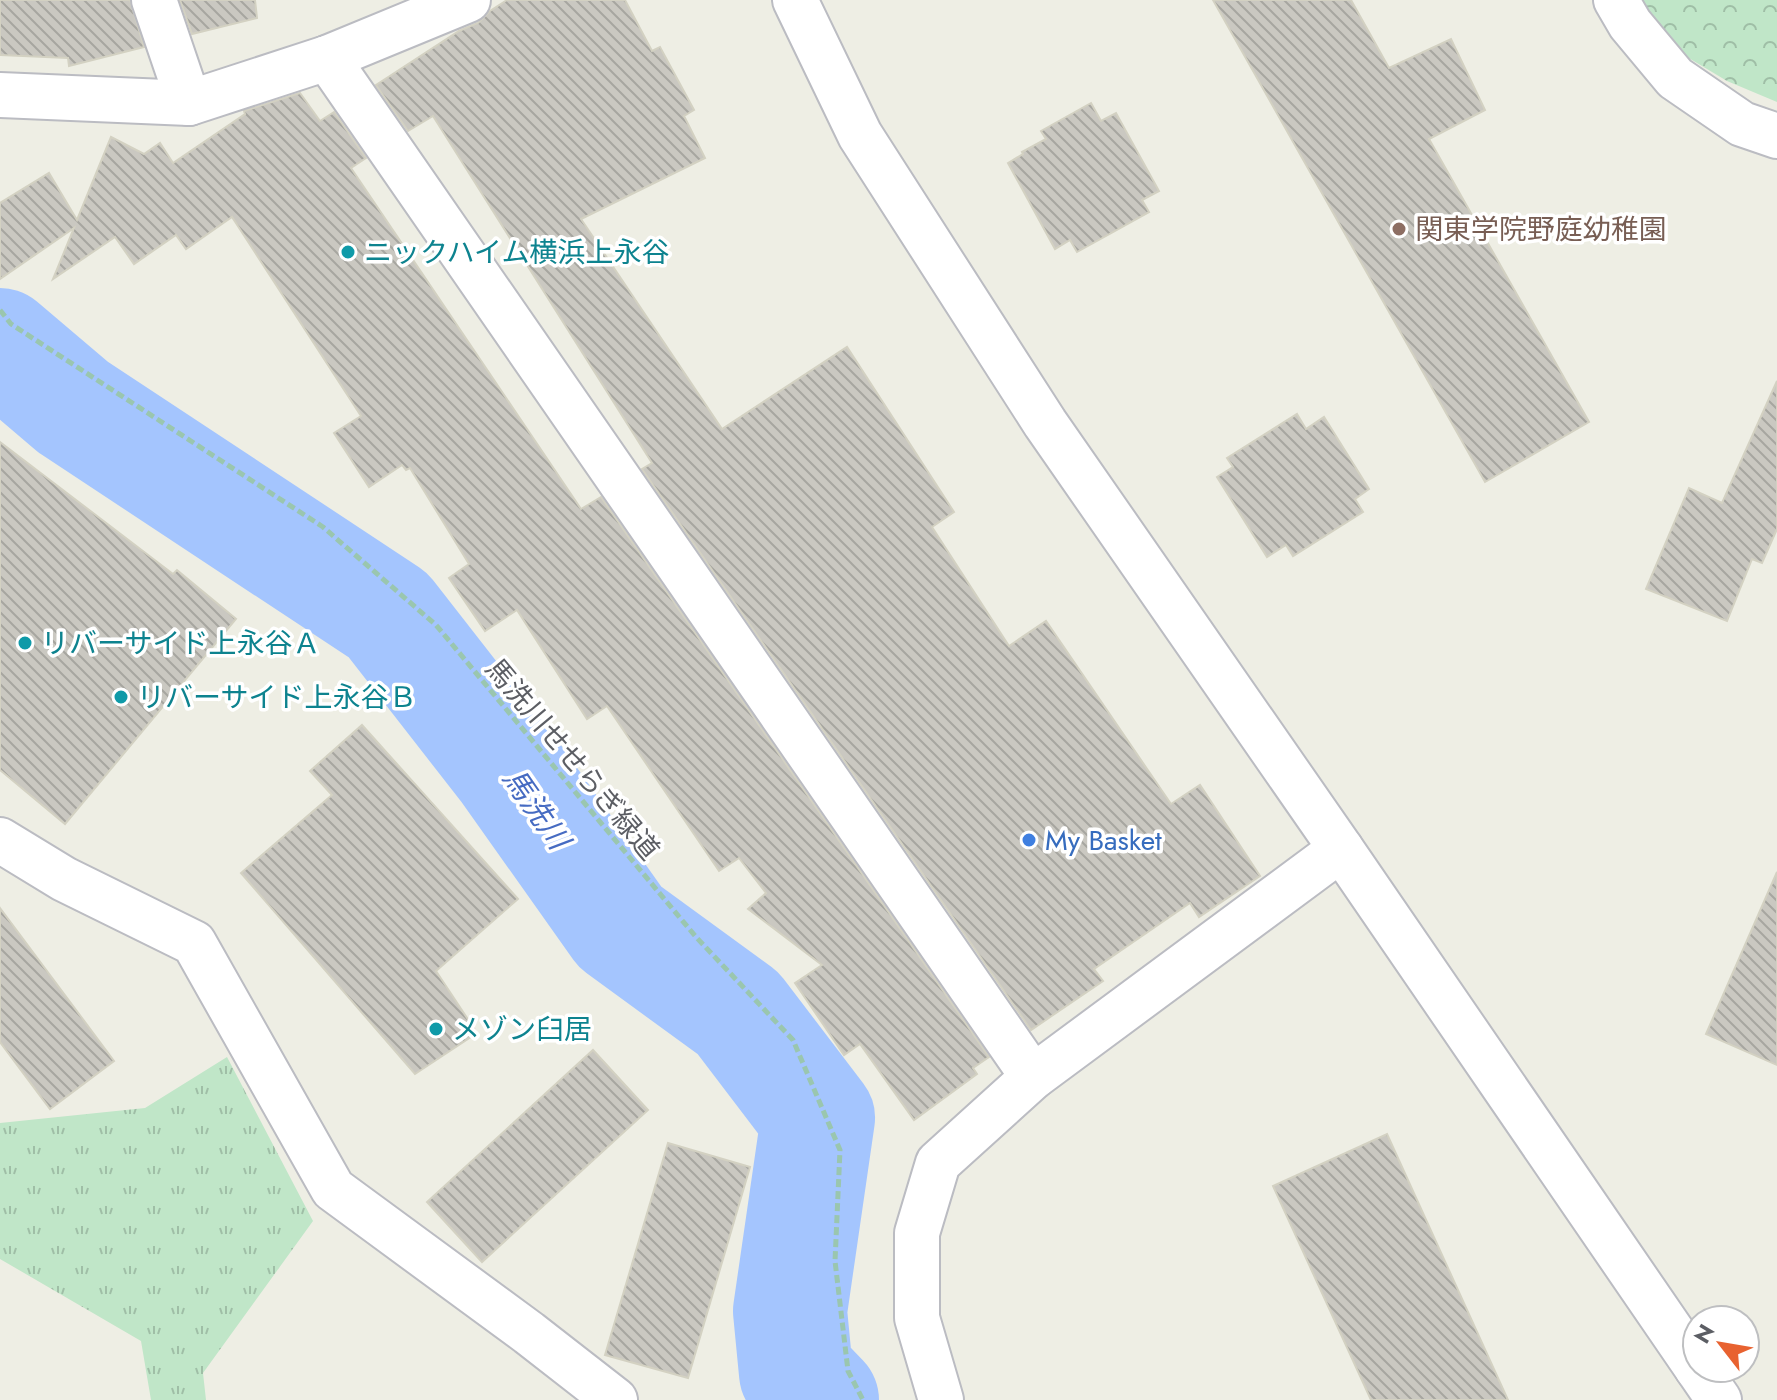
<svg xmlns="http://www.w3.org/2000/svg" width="1777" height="1400" viewBox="0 0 1777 1400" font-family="Jost,'Noto Sans JP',sans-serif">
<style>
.grass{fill:url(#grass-tufts)}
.forest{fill:url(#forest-crowns)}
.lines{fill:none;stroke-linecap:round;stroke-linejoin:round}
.river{stroke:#a4c5fe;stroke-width:114}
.building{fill:url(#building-back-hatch);stroke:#d3d1c2;stroke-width:2}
.pedestrian-casing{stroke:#bbbcc2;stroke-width:48}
.minor-casing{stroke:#bbbcc2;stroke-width:48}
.tertiary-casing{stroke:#bbbcc2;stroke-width:48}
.path{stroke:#9ac6af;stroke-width:5;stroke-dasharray:8 4;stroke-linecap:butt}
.pedestrian{stroke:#fff;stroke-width:44}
.minor{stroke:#fff;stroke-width:44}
.tertiary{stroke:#fff;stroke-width:44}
.education-dot{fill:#8d6e63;stroke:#fff;stroke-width:3}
.culture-dot{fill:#0f9aa8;stroke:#fff;stroke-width:3}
.shop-dot{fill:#3f7fe0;stroke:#fff;stroke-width:3}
.labels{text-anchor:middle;stroke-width:7;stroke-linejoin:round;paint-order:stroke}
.education-label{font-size:28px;fill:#785e54;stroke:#fff;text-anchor:start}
.culture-label{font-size:28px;fill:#0d838f;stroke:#fff;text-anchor:start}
.street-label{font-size:28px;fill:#5c5e64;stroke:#fff}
.shop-label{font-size:28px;fill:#366cbe;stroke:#fff;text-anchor:start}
.water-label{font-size:30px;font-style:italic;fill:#466bc2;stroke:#fff}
</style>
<defs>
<pattern id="grass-tufts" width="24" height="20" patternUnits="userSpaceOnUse" patternTransform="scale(2)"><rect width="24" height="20" fill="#c0e6c8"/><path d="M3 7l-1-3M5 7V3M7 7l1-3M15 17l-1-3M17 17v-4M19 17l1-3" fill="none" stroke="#9fbea6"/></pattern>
<pattern id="forest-crowns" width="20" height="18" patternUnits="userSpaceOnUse" patternTransform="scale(2)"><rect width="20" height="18" fill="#c0e6c8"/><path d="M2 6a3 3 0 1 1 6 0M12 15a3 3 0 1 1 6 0" fill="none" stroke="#9fbea6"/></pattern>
<pattern id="building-back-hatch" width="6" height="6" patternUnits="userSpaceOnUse" patternTransform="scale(2)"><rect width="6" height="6" fill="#cac8c1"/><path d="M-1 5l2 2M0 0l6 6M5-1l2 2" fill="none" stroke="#a7a6a0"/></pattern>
</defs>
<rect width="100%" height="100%" fill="#eeeee4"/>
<polygon class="grass" points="227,1057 313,1221 203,1373 206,1400 151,1400 141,1341 0,1259 0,1123 145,1108"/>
<polygon class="forest" points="1640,0 1777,0 1777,102 1727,81 1677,51"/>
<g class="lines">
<polyline class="river" points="0,345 73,407 388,615 508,769 620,927 738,1013 818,1118 790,1311 796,1373 822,1400"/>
</g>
<g class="building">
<polygon points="0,0 130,0 144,47 69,66 68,58 0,55"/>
<polygon points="180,0 255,0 257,18 192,34"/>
<polygon points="507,0 625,0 652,51 660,47 694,110 684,116 705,158 581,219 722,429 847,347 954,512 932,527 1009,646 1046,621 1171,804 1200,785 1260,876 1199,917 1190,903 1094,969 1103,981 1031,1030 642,469 652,463 433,116 408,131 376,85 459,31 478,23 490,11"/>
<polygon points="1213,0 1351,0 1389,68 1451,39 1485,110 1429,139 1589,422 1485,482"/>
<polygon points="300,93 320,121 334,112 366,158 351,168 581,509 601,497 989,1057 973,1068 977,1074 914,1120 860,1044 844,1055 795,983 822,965 748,909 766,893 739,858 719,871 607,706 587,719 517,610 485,631 449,578 469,564 410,468 406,470 402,465 369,487 334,433 361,416 232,217 186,249 176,235 134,264 115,237 53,279 74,228 0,279 0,203 49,173 77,220 111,137 144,154 160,143 173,163 245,114 244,111"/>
<polygon points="1091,103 1101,121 1116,113 1159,191 1142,200 1149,212 1077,252 1070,240 1055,249 1008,163 1023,154 1022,152 1046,139 1041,131"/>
<polygon points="1777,381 1777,529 1762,563 1752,559 1727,621 1646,589 1689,488 1722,503"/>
<polygon points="1297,414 1306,429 1324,417 1369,489 1355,499 1363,512 1293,556 1286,545 1267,557 1217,477 1233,467 1227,458"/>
<polygon points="0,442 173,574 177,570 236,619 65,824 0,770"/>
<polygon points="362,725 518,899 436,971 477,1033 415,1074 241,873 332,795 310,771"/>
<polygon points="1777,872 1777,1065 1706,1034"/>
<polygon points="0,908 114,1061 50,1109 0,1042"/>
<polygon points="593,1050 648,1110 482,1262 427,1202"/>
<polygon points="1387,1134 1508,1400 1371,1400 1273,1186"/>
<polygon points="668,1143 750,1167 688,1378 605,1355"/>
</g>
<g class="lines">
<defs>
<polyline id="pedestrian" points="1616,0 1630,24 1675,78 1742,124 1777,136"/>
<g id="minor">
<polyline points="154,0 189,103"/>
<polyline points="327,58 1033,1077"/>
<polyline points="0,95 189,103 327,58 468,0"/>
<polyline points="0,840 64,879 194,943 333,1189 529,1333 615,1400"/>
<polyline points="941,1400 917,1318 917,1233 938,1163 1033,1077 1341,849"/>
</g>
<g id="tertiary">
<polyline points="795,0 860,135 1045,423 1341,849 1697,1368"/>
<polyline points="1697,1368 1719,1400"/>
</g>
</defs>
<use href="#pedestrian" class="pedestrian-casing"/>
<use href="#minor" class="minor-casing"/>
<use href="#tertiary" class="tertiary-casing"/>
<polyline class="path" points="0,310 11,324 323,527 436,625 696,937 793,1040 840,1150 835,1261 848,1371 863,1400"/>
<use href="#pedestrian" class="pedestrian"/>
<use href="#minor" class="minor"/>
<use href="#tertiary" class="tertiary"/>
</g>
<circle class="education-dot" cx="1399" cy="229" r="8"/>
<g class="culture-dot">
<circle cx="348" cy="252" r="8"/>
<circle cx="25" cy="643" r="8"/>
<circle cx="121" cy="697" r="8"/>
<circle cx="436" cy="1029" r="8"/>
</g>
<circle class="shop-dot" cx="1029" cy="840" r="8"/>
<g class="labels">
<g class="education-label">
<text x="1415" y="239">関東学院野庭幼稚園</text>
</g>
<g class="culture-label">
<text x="364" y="262">ニックハイム横浜上永谷</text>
<text x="41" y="653">リバーサイド上永谷Ａ</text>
<text x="137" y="707">リバーサイド上永谷Ｂ</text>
<text x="452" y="1039">メゾン臼居</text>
</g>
<g class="street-label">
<text transform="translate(573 759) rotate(50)" y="10">馬洗川せせらぎ緑道</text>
</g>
<g class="shop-label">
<text x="1045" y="850">My Basket</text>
</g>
<g class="water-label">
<text transform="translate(536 809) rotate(55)" y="10">馬洗川</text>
</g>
</g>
<g transform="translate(1721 1344) rotate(301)"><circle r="38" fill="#ffffff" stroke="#bebfc1" stroke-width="2"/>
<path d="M0-6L14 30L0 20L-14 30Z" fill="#e86230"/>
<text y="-12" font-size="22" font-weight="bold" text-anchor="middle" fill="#5c5e64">N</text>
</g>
</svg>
